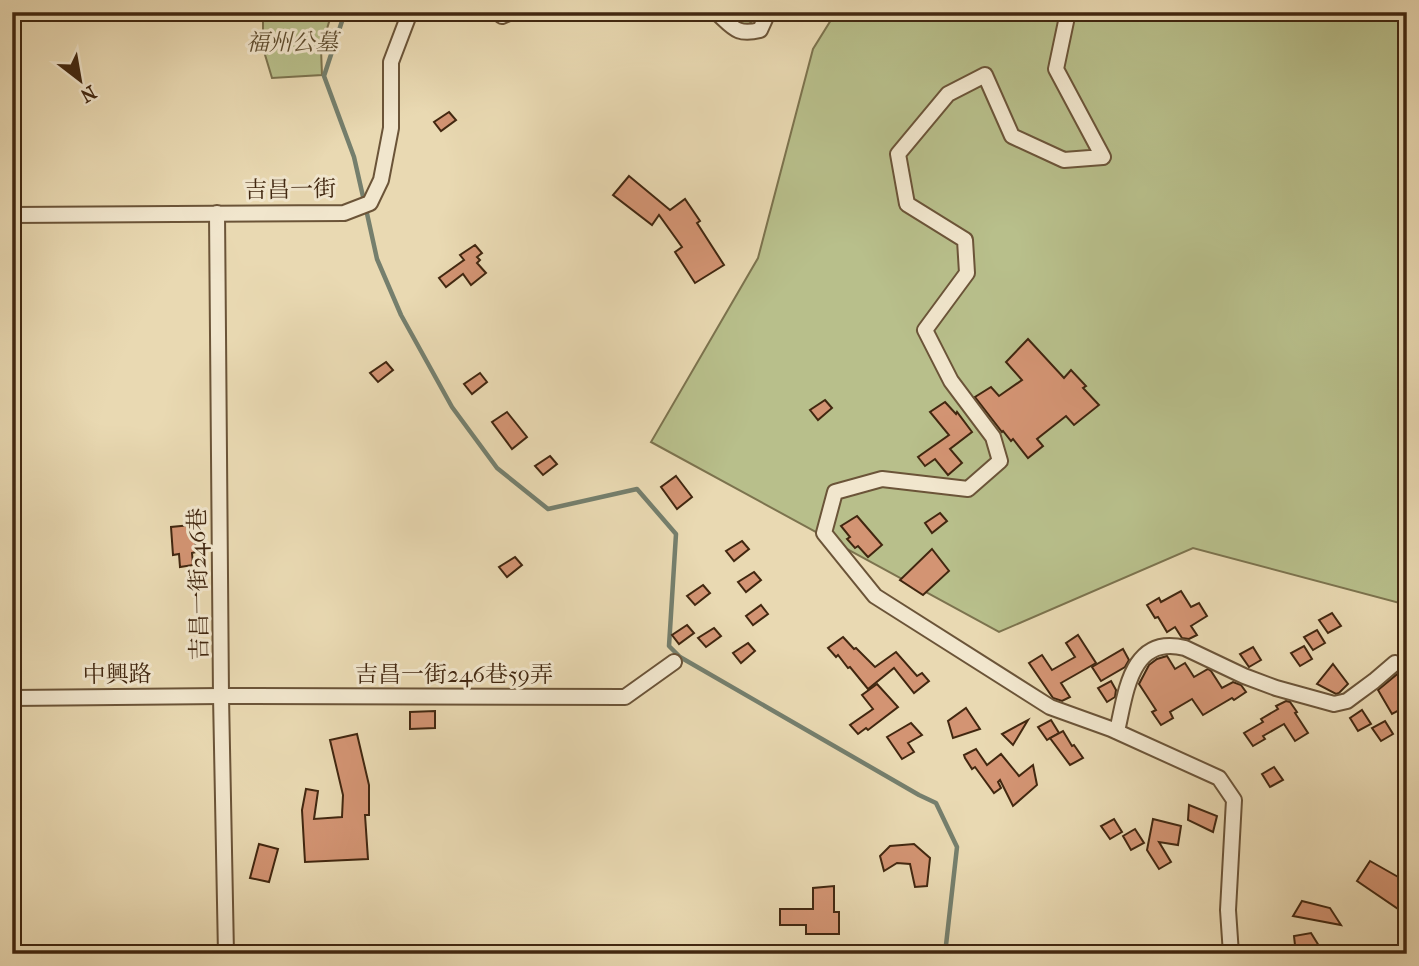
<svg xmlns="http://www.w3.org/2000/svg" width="1419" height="966" viewBox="0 0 1419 966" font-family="'IM FELL French Canon','Noto Serif TC',serif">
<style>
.green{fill:#b8bf8b;stroke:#7c734e;stroke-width:2}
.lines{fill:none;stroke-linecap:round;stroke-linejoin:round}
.stream{stroke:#757f6d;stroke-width:4.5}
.building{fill:#d39473;stroke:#412710;stroke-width:2}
.street-casing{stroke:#6b5438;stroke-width:18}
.street{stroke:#f1e6cd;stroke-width:14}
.labels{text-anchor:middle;stroke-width:6;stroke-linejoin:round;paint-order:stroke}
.park-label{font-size:23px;font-style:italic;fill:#5f4d2f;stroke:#f1e6cd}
.street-label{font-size:23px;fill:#412710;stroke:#f1e6cd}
</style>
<rect width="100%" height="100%" fill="#e9d9b2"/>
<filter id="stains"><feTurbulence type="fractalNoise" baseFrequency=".00286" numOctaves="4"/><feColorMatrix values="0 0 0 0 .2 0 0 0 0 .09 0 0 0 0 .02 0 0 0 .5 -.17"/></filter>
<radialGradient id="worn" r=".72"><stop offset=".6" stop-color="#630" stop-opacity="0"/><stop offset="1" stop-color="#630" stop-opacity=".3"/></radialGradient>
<g class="green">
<polygon points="263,12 332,12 321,49 322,75 272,78 263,48"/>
<polygon points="715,12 760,12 737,38"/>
<polygon points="836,12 1407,12 1407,605 1193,548 999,632 651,442 758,258 813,49"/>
</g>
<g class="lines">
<g class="stream">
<polyline points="345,12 324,76 354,157 364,201"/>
<polyline points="366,209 377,259 401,315 452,407 497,468 548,509 637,489 676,534 669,646 680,657 919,795 936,803 957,847 945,954"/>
</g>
</g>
<g class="building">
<polygon points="449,112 456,120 441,131 434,122"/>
<polygon points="629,176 670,210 685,199 700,221 697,223 724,265 695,283 675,252 682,247 659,215 652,225 613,195"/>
<polygon points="475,245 482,253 477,257 480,260 477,263 486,273 471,285 463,274 446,287 439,278 464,260 460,255"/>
<polygon points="1028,339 1064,378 1071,370 1086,386 1083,388 1099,405 1074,425 1066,416 1037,439 1043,446 1028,458 1013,439 1011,441 1003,431 1002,432 975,397 991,387 999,396 1022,380 1006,362"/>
<polygon points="386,362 393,370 378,382 370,373"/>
<polygon points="480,373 487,382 472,394 464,384"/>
<polygon points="825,400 832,408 818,420 810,410"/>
<polygon points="945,402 956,414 957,412 972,432 950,449 962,463 948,475 935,459 925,466 918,457 949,435 930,412"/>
<polygon points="507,412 527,437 512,449 492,422"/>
<polygon points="550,456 557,464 543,475 535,466"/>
<polygon points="676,476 692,497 677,509 661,487"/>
<polygon points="940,513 947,521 932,533 925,523"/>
<polygon points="857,516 882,545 868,557 858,546 855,548 847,539 850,537 841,526"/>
<polygon points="191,525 192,538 195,539 196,552 192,553 193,565 180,567 179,554 173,555 171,527"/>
<polygon points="742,541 749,549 734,561 726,551"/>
<polygon points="932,549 949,571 923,595 900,580"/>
<polygon points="515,557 522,565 507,577 499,567"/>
<polygon points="754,572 761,580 746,592 738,582"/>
<polygon points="703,585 710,593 695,605 687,596"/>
<polygon points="1181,591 1191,607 1199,603 1207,616 1191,626 1197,635 1189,639 1182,638 1175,627 1167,632 1158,617 1155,618 1147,605 1159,598 1161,602"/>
<polygon points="761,605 768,614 753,625 746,616"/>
<polygon points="1332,613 1341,626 1328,633 1319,620"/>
<polygon points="687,625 694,633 679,644 672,635"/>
<polygon points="714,628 721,636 706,647 698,638"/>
<polygon points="1317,630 1325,643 1313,650 1304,637"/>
<polygon points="1078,635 1096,663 1061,683 1070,697 1062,701 1053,698 1029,663 1042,655 1052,670 1075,657 1066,643"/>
<polygon points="843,637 854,649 856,648 875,667 896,652 917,676 922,673 929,681 914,693 894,668 868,689 850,667 848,668 838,655 836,657 828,648"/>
<polygon points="748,643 755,651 741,663 733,653"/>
<polygon points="1304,646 1312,659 1300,666 1291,653"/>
<polygon points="1253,647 1261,660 1249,667 1240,654"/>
<polygon points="1123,649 1129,660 1125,667 1101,681 1092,667"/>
<polygon points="1167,656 1175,669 1185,663 1194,677 1208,669 1211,671 1222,688 1233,682 1241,685 1246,692 1234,700 1232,698 1203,715 1192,699 1170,712 1173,718 1161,725 1152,712 1156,710 1139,684 1149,665 1157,659"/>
<polygon points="1333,664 1348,684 1339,693 1336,694 1317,684"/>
<polygon points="1407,666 1407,706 1392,714 1378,690"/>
<polygon points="1111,681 1116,690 1115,697 1107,702 1098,688"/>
<polygon points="877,684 898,707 868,730 866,728 858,734 850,725 873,709 862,695"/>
<polygon points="1286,701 1290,702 1297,712 1295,713 1308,733 1295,741 1284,724 1263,736 1265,739 1253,746 1244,733 1263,722 1261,719 1278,709 1276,706"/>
<polygon points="966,708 980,729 953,738 948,721"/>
<polygon points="1362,710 1371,724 1358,731 1350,718"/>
<polygon points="435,711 435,728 410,729 410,712"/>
<polygon points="1028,720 1013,745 1002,734"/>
<polygon points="1051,720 1059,733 1047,740 1038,727"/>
<polygon points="1385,721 1393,734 1381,741 1372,728"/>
<polygon points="911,723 922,735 908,743 914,752 902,759 887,737"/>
<polygon points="1063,731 1072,746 1074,745 1083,758 1070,765 1050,738"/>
<polygon points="357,734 369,785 369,815 365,815 368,859 305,862 302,810 306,789 318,791 314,819 342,817 343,795 330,740"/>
<polygon points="976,749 987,765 1001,754 1019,776 1033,765 1037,785 1013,806 1000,780 998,782 1001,788 994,793 975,767 972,769 965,758 964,755"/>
<polygon points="1274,767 1283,780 1270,787 1262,774"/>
<polygon points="1189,805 1217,816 1213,832 1188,820"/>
<polygon points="1114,819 1122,832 1110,839 1101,826"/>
<polygon points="1153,819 1181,826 1178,845 1159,842 1171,862 1159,869 1147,850"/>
<polygon points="1135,829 1144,843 1131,850 1123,836"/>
<polygon points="259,844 278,849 269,882 250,878"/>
<polygon points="914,844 930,858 927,886 915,887 910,864 897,863 884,871 880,856 890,846"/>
<polygon points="1370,861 1407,882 1407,915 1357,881"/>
<polygon points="834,886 834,912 839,912 839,934 806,934 806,925 780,925 780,909 813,909 813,888"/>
<polygon points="1302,901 1330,908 1341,925 1293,916"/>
<polygon points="1311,933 1324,954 1296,954 1294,936"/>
</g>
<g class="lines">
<defs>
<g id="street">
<polyline points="497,12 502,16 511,12"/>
<path d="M716,12C733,27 736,36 760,30L765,19L761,12"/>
<polyline points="1068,12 1056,69 1103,157 1064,160 1012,136 985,75 948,94 898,154 907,204 965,240 967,273 925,330 951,381 993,437 1000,461 968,489 882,479 835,492 824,533 875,596 1050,707 1111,729 1219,778 1234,800 1228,910 1231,954"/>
<polyline points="217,213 221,696 226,954"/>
<polyline points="12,215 344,213 370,203 381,180 391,128 391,62 410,12"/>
<polyline points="12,698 221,696 625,697 674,662"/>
<path d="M1117,731C1126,694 1130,634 1185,648L1244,676L1276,688L1334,704L1347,701L1355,695L1374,681L1395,663"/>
</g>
</defs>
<use href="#street" class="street-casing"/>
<use href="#street" class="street"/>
</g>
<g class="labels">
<g class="park-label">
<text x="292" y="50">福州公墓</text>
</g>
<g class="street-label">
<text transform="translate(290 189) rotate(-1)" y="8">吉昌一街</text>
<text transform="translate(198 584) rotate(-91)" y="8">吉昌一街246巷</text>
<text transform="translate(117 674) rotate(-1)" y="8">中興路</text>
<text x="454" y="682">吉昌一街246巷59弄</text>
</g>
</g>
<rect width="1419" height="966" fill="none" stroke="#e9d9b2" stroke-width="42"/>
<rect x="14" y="14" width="1391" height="938" fill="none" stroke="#412710" stroke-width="3.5"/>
<rect x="21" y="21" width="1377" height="924" fill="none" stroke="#412710" stroke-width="2"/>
<g transform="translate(80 80) rotate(149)" stroke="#f1e6cd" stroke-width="5" paint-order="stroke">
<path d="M0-5L12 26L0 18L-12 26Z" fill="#412710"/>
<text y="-10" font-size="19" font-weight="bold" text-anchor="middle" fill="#412710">N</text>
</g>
<rect width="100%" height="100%" filter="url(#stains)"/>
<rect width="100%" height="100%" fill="url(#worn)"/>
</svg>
